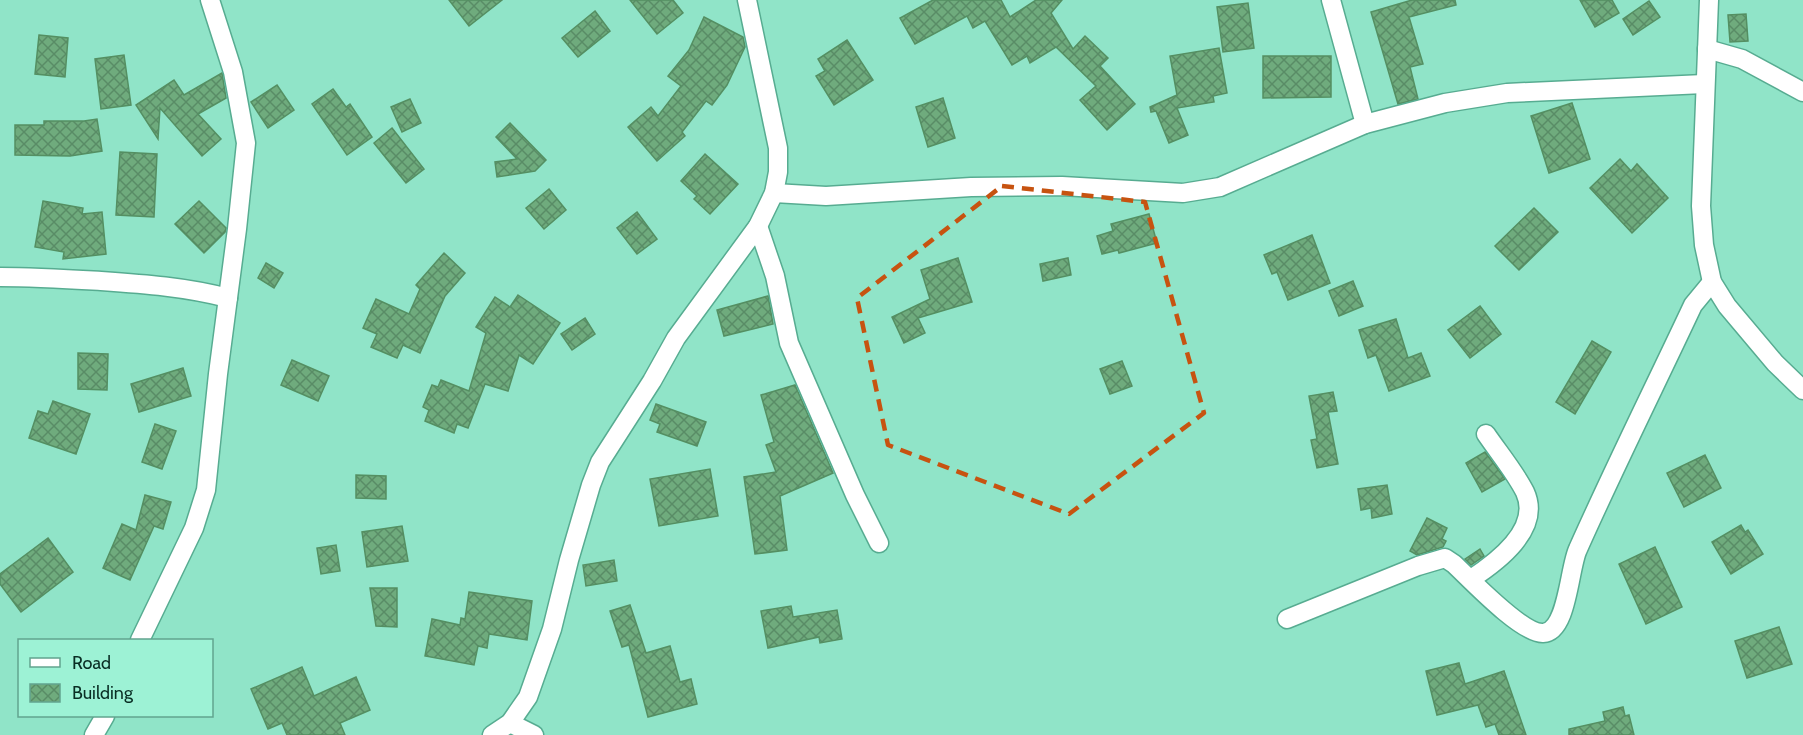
<svg xmlns="http://www.w3.org/2000/svg" width="1803" height="735" viewBox="0 0 1803 735" font-family="Cabin,sans-serif">
<style>
.building{fill:url(#building-cross-hatch);stroke:#548f62;stroke-width:1.5}
.lines{fill:none;stroke-linecap:round;stroke-linejoin:round}
.minor-casing{stroke:#57ac91;stroke-width:21}
.minor{stroke:#fff;stroke-width:18}
.marked{fill:none;stroke:#c75310;stroke-width:4.5;stroke-dasharray:12 8;stroke-linejoin:round}
</style>
<defs>
<pattern id="building-cross-hatch" width="8" height="8" patternUnits="userSpaceOnUse" patternTransform="scale(1.5)"><rect width="8" height="8" fill="#6fab7d"/><path d="M0 0l8 8M0 8l8-8" fill="none" stroke="#598c66"/></pattern>
</defs>
<rect width="100%" height="100%" fill="#90e4c8"/>
<g class="building">
<polygon points="449,0 502,0 469,26"/>
<polygon points="630,0 673,0 683,13 657,34"/>
<polygon points="933,0 1001,0 1010,17 1036,0 1062,0 1051,13 1073,49 1085,36 1108,58 1100,66 1135,104 1107,130 1080,100 1096,86 1056,47 1030,63 1027,56 1012,65 985,21 973,28 967,16 915,44 900,18"/>
<polygon points="1412,0 1455,0 1456,5 1409,17 1423,64 1410,67 1418,99 1398,104 1371,12"/>
<polygon points="1580,0 1612,0 1619,13 1595,27"/>
<polygon points="1649,1 1660,17 1633,35 1623,19"/>
<polygon points="1248,3 1254,48 1223,52 1217,7"/>
<polygon points="595,11 610,31 578,57 562,38"/>
<polygon points="1746,14 1748,41 1730,42 1728,15"/>
<polygon points="704,17 743,37 745,47 727,85 712,105 706,101 682,132 685,136 657,161 628,127 651,107 658,116 681,86 668,76 689,50"/>
<polygon points="39,35 68,38 65,77 35,74"/>
<polygon points="847,40 873,80 834,105 816,76 825,71 818,59"/>
<polygon points="1219,48 1227,93 1213,96 1214,102 1177,108 1188,135 1169,143 1156,111 1151,112 1150,107 1177,95 1170,56"/>
<polygon points="124,55 131,105 101,109 95,59"/>
<polygon points="1263,56 1331,56 1331,97 1263,98"/>
<polygon points="222,73 226,98 198,114 221,139 202,156 160,108 158,139 136,105 174,80 184,95"/>
<polygon points="277,85 294,110 268,128 251,102"/>
<polygon points="333,89 346,107 350,104 372,137 347,155 312,104"/>
<polygon points="943,98 955,138 928,147 916,107"/>
<polygon points="410,99 421,123 402,132 391,107"/>
<polygon points="1572,103 1590,159 1549,173 1531,116"/>
<polygon points="97,119 102,151 70,156 15,155 15,125 44,125 44,121 84,121"/>
<polygon points="510,123 546,160 535,171 497,177 495,162 517,159 496,137"/>
<polygon points="392,128 424,169 406,183 374,143"/>
<polygon points="120,152 157,154 154,217 116,215"/>
<polygon points="705,154 738,184 710,214 694,199 697,196 681,181"/>
<polygon points="1620,159 1631,171 1637,164 1668,198 1632,233 1590,188"/>
<polygon points="549,189 566,210 544,229 526,208"/>
<polygon points="43,201 83,208 82,214 102,212 106,254 63,259 64,252 35,247"/>
<polygon points="199,201 226,228 225,232 204,253 175,224"/>
<polygon points="1534,208 1558,232 1519,270 1495,246"/>
<polygon points="637,212 657,239 637,254 617,228"/>
<polygon points="1149,214 1157,243 1119,253 1118,250 1102,254 1097,236 1113,231 1111,224"/>
<polygon points="1312,235 1330,283 1288,300 1277,272 1272,274 1264,255"/>
<polygon points="444,253 465,273 445,296 420,353 403,345 397,358 371,347 377,334 363,328 376,299 409,314 420,289 416,285"/>
<polygon points="958,258 972,302 918,318 925,333 904,343 892,317 930,299 921,270"/>
<polygon points="1068,258 1071,275 1043,281 1040,264"/>
<polygon points="266,263 283,273 274,288 258,278"/>
<polygon points="1353,281 1363,306 1339,316 1329,291"/>
<polygon points="518,295 560,323 533,364 519,355 508,391 485,384 468,428 457,424 454,433 425,421 429,410 423,407 432,385 438,387 441,380 469,391 486,333 476,327 495,297 510,307"/>
<polygon points="768,296 773,324 724,336 717,310"/>
<polygon points="1480,306 1501,334 1470,358 1448,330"/>
<polygon points="585,318 595,334 572,350 561,334"/>
<polygon points="1396,319 1408,358 1421,353 1430,376 1389,391 1376,355 1368,358 1359,330"/>
<polygon points="1592,341 1611,352 1575,414 1556,402"/>
<polygon points="78,353 108,354 107,390 78,389"/>
<polygon points="292,360 329,376 318,401 281,385"/>
<polygon points="1122,361 1132,386 1110,394 1100,369"/>
<polygon points="183,368 191,396 139,412 131,384"/>
<polygon points="795,385 833,473 780,496 787,550 755,554 744,477 776,472 766,445 774,442 761,395"/>
<polygon points="1333,392 1337,411 1328,412 1338,464 1317,468 1311,440 1317,439 1309,396"/>
<polygon points="53,401 90,414 76,454 29,438 38,411 48,414"/>
<polygon points="656,404 706,422 697,446 657,432 660,424 650,420"/>
<polygon points="155,424 176,431 162,469 142,462"/>
<polygon points="1485,452 1505,479 1482,492 1466,463"/>
<polygon points="1705,455 1721,488 1684,507 1667,473"/>
<polygon points="710,469 718,516 659,526 650,479"/>
<polygon points="356,475 386,476 386,499 356,498"/>
<polygon points="1387,485 1392,514 1372,518 1371,508 1361,510 1358,489"/>
<polygon points="145,495 171,502 163,529 154,526 130,580 103,568 122,524 136,530"/>
<polygon points="1427,518 1447,528 1442,539 1446,541 1443,547 1417,555 1410,551"/>
<polygon points="1741,525 1745,532 1748,530 1763,554 1731,574 1712,542"/>
<polygon points="402,526 408,561 367,567 362,532"/>
<polygon points="48,538 73,572 21,612 0,584 0,574"/>
<polygon points="336,545 340,571 321,574 317,548"/>
<polygon points="1655,547 1682,607 1646,624 1619,564"/>
<polygon points="1480,549 1484,556 1471,565 1465,559"/>
<polygon points="614,560 617,581 586,586 583,565"/>
<polygon points="370,588 397,588 397,627 376,626"/>
<polygon points="469,592 532,601 527,640 489,634 487,648 478,646 474,665 425,656 432,619 460,625 461,618 465,619"/>
<polygon points="630,605 646,653 670,646 680,682 691,679 697,704 648,717 629,645 622,647 610,611"/>
<polygon points="791,606 793,617 837,610 842,639 820,643 819,637 768,648 761,611"/>
<polygon points="1779,627 1792,664 1747,678 1735,641"/>
<polygon points="1459,663 1465,684 1504,671 1526,735 1499,735 1495,724 1486,727 1478,705 1437,715 1426,671"/>
<polygon points="302,667 314,696 356,677 370,710 340,723 345,735 287,735 282,723 268,729 251,689"/>
<polygon points="1623,707 1625,716 1629,715 1634,735 1569,735 1569,729 1605,721 1603,712"/>
</g>
<g class="lines">
<defs>
<g id="minor">
<polyline points="1331,0 1365,124"/>
<polyline points="1709,0 1701,206 1704,245 1712,282 1727,306 1775,363 1803,390"/>
<polyline points="1707,49 1742,59 1803,92"/>
<polyline points="774,193 826,196 971,187 1062,186 1183,193 1220,187 1365,124 1445,103 1507,93 1704,84"/>
<polyline points="758,226 775,276 789,343 855,495 879,543"/>
<path d="M0,277C34,277 67,279 101,281C144,284 186,287 228,298"/>
<path d="M1471,579C1497,562 1542,529 1525,492C1515,472 1499,453 1486,434"/>
<path d="M1287,619L1418,566L1445,558L1454,564C1471,580 1522,634 1543,633C1568,632 1569,567 1578,549C1615,466 1655,386 1693,305L1712,282"/>
<polyline points="140,640 194,528 206,490 218,374 237,229 246,143 233,72 210,0"/>
<polyline points="510,723 534,735"/>
<polyline points="94,735 105,716"/>
<polyline points="492,735 510,723 528,697 552,629 569,560 591,485 600,462 652,381 676,338 758,226 774,193 778,172 778,148 747,0"/>
</g>
</defs>
<use href="#minor" class="minor-casing"/>
<use href="#minor" class="minor"/>
</g>
<path class="marked" d="M1002,186L1145,202L1204,413L1069,514L888,445L857,298Z"/>
<rect x="18" y="639" width="195" height="78" fill="#9df2d5" stroke="#62a48e" stroke-width="1.5"/>
<rect x="30" y="658" width="30" height="9" fill="#ffffff" stroke="#62a48e" stroke-width="1.5"/>
<text x="72" y="669" font-size="18" fill="#092e24">Road</text>
<rect x="30" y="684" width="30" height="18" fill="url(#building-cross-hatch)" stroke="#62a48e" stroke-width="1.5"/>
<text x="72" y="699" font-size="18" fill="#092e24">Building</text>
</svg>
